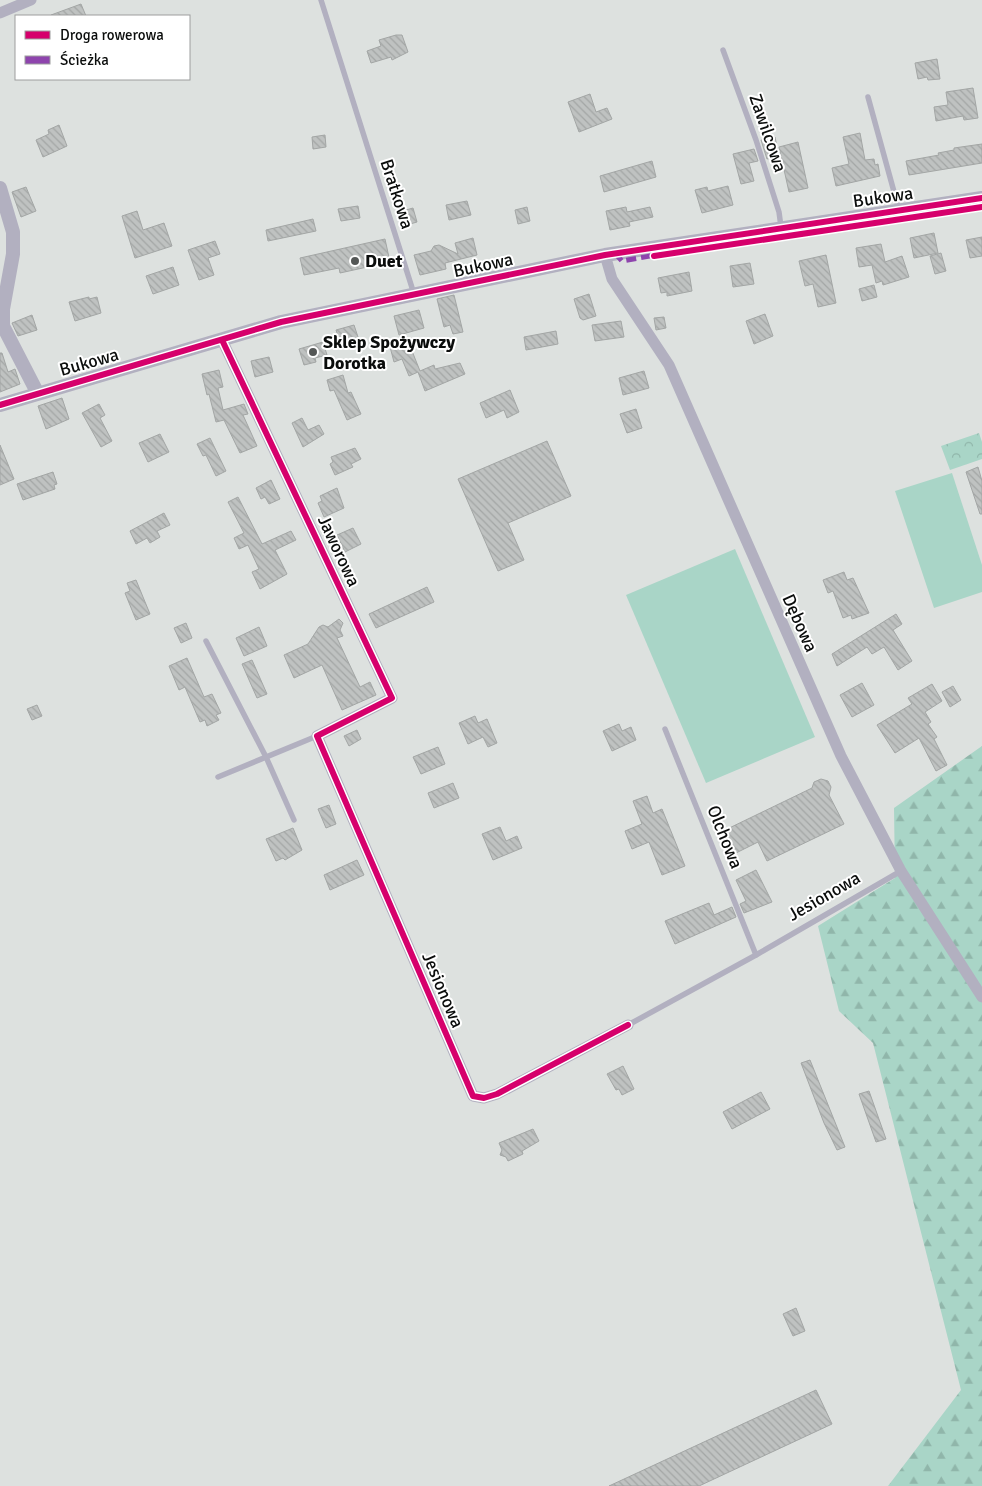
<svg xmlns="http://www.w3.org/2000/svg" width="982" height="1486" viewBox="0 0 982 1486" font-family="Signika,sans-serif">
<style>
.forest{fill:url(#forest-firs)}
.park{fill:url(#park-crowns)}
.pitch{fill:#a9d5c7}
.building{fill:url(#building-back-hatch);stroke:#a3a6a5}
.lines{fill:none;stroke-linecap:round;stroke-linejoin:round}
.service{stroke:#b2b0c0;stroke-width:5.5}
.minor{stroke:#b2b0c0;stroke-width:11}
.tertiary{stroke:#b2b0c0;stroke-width:14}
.quiet{stroke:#8e44ad;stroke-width:5;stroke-dasharray:10 5;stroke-linecap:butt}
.cycleway-casing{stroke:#fff;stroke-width:9}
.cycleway{stroke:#d6006c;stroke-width:6}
.poi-dot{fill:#545756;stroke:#fff;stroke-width:2}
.labels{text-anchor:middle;stroke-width:4;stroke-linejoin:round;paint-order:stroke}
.street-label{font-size:18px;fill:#0b0d0c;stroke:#fff}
.poi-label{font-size:18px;font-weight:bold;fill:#0b0d0c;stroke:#fff;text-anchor:start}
</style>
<defs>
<pattern id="forest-firs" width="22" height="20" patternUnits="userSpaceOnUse" patternTransform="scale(1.25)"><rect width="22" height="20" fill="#a9d5c7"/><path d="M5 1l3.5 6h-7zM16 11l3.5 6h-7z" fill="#90b6aa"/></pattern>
<pattern id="park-crowns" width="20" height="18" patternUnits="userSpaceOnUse" patternTransform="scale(1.25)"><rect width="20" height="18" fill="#a9d5c7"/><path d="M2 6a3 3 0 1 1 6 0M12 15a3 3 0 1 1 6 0" fill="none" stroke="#90b6aa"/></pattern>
<pattern id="building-back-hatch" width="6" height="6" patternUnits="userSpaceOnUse" patternTransform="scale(1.25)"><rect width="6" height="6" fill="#bfc2c1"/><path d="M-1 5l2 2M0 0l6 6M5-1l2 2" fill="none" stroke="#a3a6a5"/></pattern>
</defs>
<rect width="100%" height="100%" fill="#dde1df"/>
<polygon class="forest" points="982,746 982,1486 888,1486 961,1390 873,1043 839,1011 818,926 895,878 894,808"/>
<polygon class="park" points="979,433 982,442 982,459 950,470 941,446"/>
<g class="pitch">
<polygon points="952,473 982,565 982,592 934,608 895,491"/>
<polygon points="735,549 815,737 706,783 626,595"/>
</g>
<g class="building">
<polygon points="81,4 86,16 51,16 51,15"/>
<polygon points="396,35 402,35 408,52 392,60 391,57 371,63 367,51 381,46 379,40"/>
<polygon points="937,59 940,79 928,80 927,77 918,79 915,63"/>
<polygon points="973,88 978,118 964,120 963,116 936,121 934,107 948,105 946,92"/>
<polygon points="590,94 596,112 607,108 612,119 579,132 568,102"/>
<polygon points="59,125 67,146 43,157 36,140 49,134 48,130"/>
<polygon points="860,133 865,160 874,159 875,165 878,164 880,176 836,186 832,168 849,164 843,137"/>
<polygon points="325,135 326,147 313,149 312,137"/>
<polygon points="775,137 779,156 767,159 761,140"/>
<polygon points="798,142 808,188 789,192 779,147"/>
<polygon points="982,144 982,163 909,175 906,161 939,155 938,153 954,150 954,148"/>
<polygon points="754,149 758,161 749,163 754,181 741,184 733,154"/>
<polygon points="652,161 656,177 604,192 600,176"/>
<polygon points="728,186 733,205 702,213 695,190 707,187 708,191"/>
<polygon points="26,187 36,211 21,217 12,192"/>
<polygon points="467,201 471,215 449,220 446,205"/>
<polygon points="358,206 360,218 341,221 338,209"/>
<polygon points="527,207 530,221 518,224 515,210"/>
<polygon points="626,207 627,212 650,207 653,217 629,222 630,226 610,230 606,211"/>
<polygon points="413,208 417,222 403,226 399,212"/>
<polygon points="137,211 143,230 164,223 172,246 135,258 122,216"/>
<polygon points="313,219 316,231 268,241 266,230"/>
<polygon points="934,233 938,253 914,258 910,238"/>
<polygon points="982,237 982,256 970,258 966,240"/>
<polygon points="473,238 477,255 445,263 446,269 420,275 414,255 431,251 434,246 439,245 458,254 455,243"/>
<polygon points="385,239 390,262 340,273 339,268 304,275 300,258"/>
<polygon points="215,241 220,254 208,258 214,275 199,280 188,250"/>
<polygon points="881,244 885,262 902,256 909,277 883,285 882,281 876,283 872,265 859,267 856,248"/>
<polygon points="941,253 946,271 935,274 930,256"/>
<polygon points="826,255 836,303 818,307 813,284 805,286 799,261"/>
<polygon points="750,263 754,284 733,287 730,266"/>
<polygon points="173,267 179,285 153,294 146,276"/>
<polygon points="689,272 692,291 667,296 667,292 661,293 658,278"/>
<polygon points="874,285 877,297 862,301 859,289"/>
<polygon points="589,294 596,316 583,320 580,318 574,299"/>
<polygon points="454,295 463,332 453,334 450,325 444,327 437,299"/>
<polygon points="89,297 89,299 97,297 101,313 75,321 69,302"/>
<polygon points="419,310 424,328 399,335 394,316"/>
<polygon points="765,314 773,336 754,344 746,321"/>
<polygon points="32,315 37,330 18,336 12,323"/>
<polygon points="664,317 666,328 656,330 654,318"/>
<polygon points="621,321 624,337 595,341 592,325"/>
<polygon points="354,325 359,340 341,345 336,330"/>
<polygon points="556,331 558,344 526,350 524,337"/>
<polygon points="406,336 420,371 434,365 435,369 460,363 465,374 425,391 418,372 409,376 402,359 394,362 389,343"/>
<polygon points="323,342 327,355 315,358 316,362 304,365 299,349"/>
<polygon points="0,353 2,353 8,372 15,369 20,384 0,392"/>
<polygon points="269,357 273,372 255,377 251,361"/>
<polygon points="219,370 223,387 218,388 223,410 244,404 248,414 243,415 257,446 240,453 224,420 216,422 209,394 207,395 202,374"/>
<polygon points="644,371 649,388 623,395 619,378"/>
<polygon points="343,375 348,393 351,392 361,414 347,420 334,390 330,391 327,380"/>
<polygon points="510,390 519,412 507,418 504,410 486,418 480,403"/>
<polygon points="62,398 69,419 46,429 38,406"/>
<polygon points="99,404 105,415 100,418 112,441 101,447 82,413"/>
<polygon points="636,409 642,428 627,433 620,414"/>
<polygon points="302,418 308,430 319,425 324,434 303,447 292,423"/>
<polygon points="160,434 169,452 148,462 139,443"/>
<polygon points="210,438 226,471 216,476 206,455 203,456 197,444"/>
<polygon points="547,441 571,496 508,523 524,560 498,571 458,479"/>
<polygon points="0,445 14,479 0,485"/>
<polygon points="355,448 361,459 351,464 353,467 335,475 330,464 333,462 331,457"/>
<polygon points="978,467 982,481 982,514 980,514 966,472"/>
<polygon points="53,472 57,484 54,485 55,489 23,500 17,484"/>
<polygon points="271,480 280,499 269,504 265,497 261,499 256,488"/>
<polygon points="337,488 344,508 324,517 318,503 322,501 320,496"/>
<polygon points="238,497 262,544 291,531 296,540 275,550 287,574 260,589 252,572 259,569 248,545 239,549 234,538 244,533 228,502"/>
<polygon points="164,513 170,525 157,531 160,537 150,543 147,538 136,544 130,531"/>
<polygon points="353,528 361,544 345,552 337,535"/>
<polygon points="844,572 847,580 853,578 869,613 852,619 851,615 843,618 833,591 828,593 823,580"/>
<polygon points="136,580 150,614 136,620 125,593 130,591 127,583"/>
<polygon points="427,587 434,602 376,628 369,614"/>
<polygon points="896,614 902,624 893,630 912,661 898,670 884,647 872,654 867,647 837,666 832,654"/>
<polygon points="339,619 343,623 340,630 343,636 337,638 360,687 370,682 376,695 342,710 322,665 294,678 284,655 308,644 319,627 323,625 328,627"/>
<polygon points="186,623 192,638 181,643 174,628"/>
<polygon points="259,627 267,646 244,656 236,638"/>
<polygon points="187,658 204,697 212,694 221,713 216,715 219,720 207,726 205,720 200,722 185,687 179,690 169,666"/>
<polygon points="252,660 267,694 257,698 242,664"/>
<polygon points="862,683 874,705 852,717 840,695"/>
<polygon points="932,684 942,701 925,712 931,722 928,724 937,737 934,739 947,765 936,771 919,738 895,753 877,725 912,704 908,698"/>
<polygon points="953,686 961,700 950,707 942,692"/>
<polygon points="37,705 42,716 32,720 27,709"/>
<polygon points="475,716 478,723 487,719 497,743 488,747 483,737 468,744 459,723"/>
<polygon points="619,724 622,731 631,727 636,740 612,751 603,731"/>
<polygon points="357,730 361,739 349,746 344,736"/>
<polygon points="438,747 445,764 421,774 413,757"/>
<polygon points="821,779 828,781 831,787 829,795 844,824 767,861 758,842 732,855 721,832 812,788 814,782"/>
<polygon points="453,783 459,798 434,808 428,793"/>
<polygon points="647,796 653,813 662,809 685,866 662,875 649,842 632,849 625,831 642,824 633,801"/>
<polygon points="329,805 336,824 326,828 318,809"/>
<polygon points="500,827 506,841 517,836 522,848 493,860 482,834"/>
<polygon points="293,828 302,850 285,860 283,858 276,861 266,839"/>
<polygon points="357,860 364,875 330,890 324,875"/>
<polygon points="756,870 772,902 744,913 740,904 746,901 736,880"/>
<polygon points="709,903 714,915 732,907 736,917 675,944 665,921"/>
<polygon points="810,1060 845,1147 837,1150 824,1123 801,1063"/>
<polygon points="623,1066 634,1089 622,1095 619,1089 616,1090 607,1074"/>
<polygon points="869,1091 886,1139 876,1142 859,1094"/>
<polygon points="761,1092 770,1109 732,1129 723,1112"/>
<polygon points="533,1129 539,1141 522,1151 523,1154 508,1161 506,1157 500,1155 502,1150 499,1143"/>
<polygon points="796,1308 805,1331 793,1336 783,1314"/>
<polygon points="816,1390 832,1424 699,1486 609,1486"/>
</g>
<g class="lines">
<g class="service">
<polyline points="321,0 414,294"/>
<polyline points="723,50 756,140 779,212 781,227"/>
<polyline points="868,97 899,210"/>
<polyline points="206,641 266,757 294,820"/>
<polyline points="665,729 756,955"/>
<polyline points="218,777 317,736"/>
<polyline points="628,1025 756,955 901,871"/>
</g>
<g class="minor">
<polyline points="0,13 31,0"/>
<polyline points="605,255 612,279 669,365 841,756 901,871 982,997"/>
<polyline points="222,340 392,698 317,736 473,1096 484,1098 497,1094 628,1025"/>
</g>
<g class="tertiary">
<polyline points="0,188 13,232 13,254 3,309 3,326 37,392"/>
<polyline points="0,405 281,322 605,255 982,198"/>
</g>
<polyline class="quiet" points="615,253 622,261 656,255"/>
<defs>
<g id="cycleway">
<polyline points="654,256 982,207"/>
<polyline points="222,340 392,698 317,736 473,1096 484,1098 497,1094 628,1025"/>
<polyline points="0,405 281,322 605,255 982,198"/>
</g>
</defs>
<use href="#cycleway" class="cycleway-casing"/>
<use href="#cycleway" class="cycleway"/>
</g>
<g class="poi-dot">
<circle cx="355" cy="261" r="5"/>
<circle cx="313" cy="352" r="5"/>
</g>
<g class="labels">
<g class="street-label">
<text transform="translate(768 133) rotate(71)" y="6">Zawilcowa</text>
<text transform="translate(397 194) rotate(72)" y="6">Bratkowa</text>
<text transform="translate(883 197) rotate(-8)" y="6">Bukowa</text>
<text transform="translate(483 265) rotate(-12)" y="6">Bukowa</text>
<text transform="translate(89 362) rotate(-16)" y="6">Bukowa</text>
<text transform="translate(339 551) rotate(65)" y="6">Jaworowa</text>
<text transform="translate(800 623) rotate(66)" y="6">Dębowa</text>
<text transform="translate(725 837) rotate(68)" y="6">Olchowa</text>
<text transform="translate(824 896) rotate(-30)" y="6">Jesionowa</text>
<text transform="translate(443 990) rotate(67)" y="6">Jesionowa</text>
</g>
<g class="poi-label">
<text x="365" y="267">Duet</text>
<text x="323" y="348">Sklep Spożywczy<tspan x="323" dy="21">Dorotka</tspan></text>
</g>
</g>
<rect x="15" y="15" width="175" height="65" fill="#ffffff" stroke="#9d9e9e"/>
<rect x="25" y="31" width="25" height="8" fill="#d6006c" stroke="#9d9e9e"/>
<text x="60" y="40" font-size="15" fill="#0b0d0c">Droga rowerowa</text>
<rect x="25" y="56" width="25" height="8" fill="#8e44ad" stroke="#9d9e9e"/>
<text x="60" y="65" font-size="15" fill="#0b0d0c">Ścieżka</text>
</svg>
